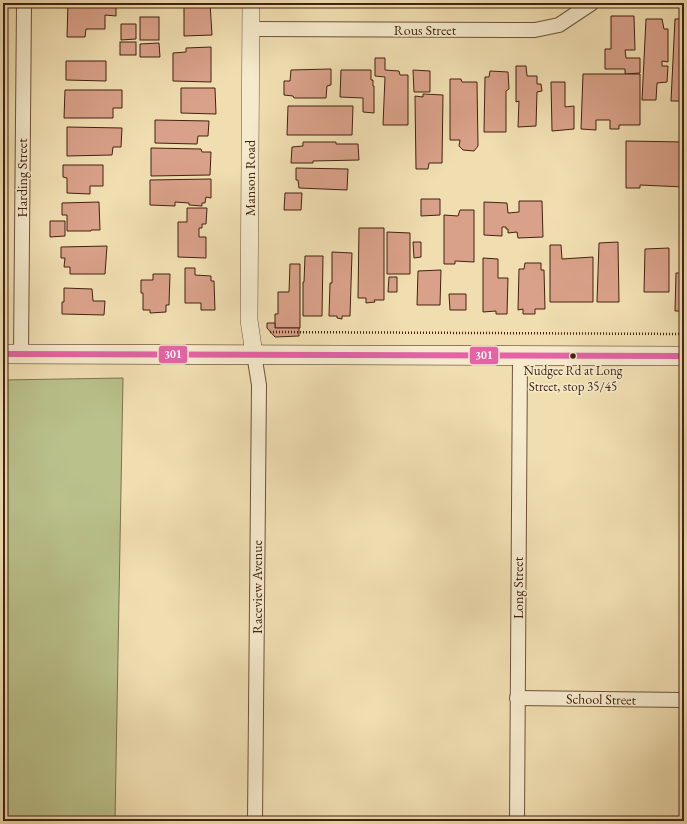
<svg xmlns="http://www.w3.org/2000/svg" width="687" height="824" viewBox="0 0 687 824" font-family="'EB Garamond',serif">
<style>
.green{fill:#bac18b;stroke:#7e724e}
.building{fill:#d9a189;stroke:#422211}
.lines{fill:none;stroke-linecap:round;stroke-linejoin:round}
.minor-casing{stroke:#6e5139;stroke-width:16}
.tertiary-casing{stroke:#6e5139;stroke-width:18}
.secondary-casing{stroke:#422211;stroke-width:20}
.path{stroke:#422211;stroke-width:2.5;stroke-dasharray:1 2;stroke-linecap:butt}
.minor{stroke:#f5eacc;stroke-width:14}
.tertiary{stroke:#f5eacc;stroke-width:17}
.secondary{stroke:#f5eacc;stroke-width:19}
.bus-1-casing{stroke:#f5eacc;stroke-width:9}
.bus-1{stroke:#e463a4;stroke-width:6}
.bus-dot{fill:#422211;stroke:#f5eacc;stroke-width:1.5}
.labels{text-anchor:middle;stroke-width:3;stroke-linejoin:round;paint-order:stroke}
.bus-label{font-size:13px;fill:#422211;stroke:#f5eacc}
.street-label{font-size:14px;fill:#422211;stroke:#f5eacc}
.line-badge{stroke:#f5eacc;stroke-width:1.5}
.badge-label{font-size:11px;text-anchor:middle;font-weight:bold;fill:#fff}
</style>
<rect width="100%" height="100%" fill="#f0deb1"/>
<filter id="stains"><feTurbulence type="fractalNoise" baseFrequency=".005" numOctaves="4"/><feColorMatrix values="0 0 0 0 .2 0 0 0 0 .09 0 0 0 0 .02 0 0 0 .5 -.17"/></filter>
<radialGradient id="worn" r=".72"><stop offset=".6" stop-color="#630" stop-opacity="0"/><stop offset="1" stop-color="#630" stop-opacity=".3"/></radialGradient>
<polygon class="green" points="123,378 115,821 3,821 3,380"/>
<g class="building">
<polygon points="68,3 116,3 116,16 105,15 105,29 86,29 85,37 67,37"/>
<polygon points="184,3 210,3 212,35 184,36"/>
<polygon points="611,16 634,16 635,50 625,50 626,58 640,58 640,73 625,74 625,69 605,69 605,49 611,49"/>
<rect x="140" y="17" width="19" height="23"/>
<polygon points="646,19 662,19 664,29 668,29 668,62 662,61 662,66 668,66 667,82 657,83 656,100 642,100"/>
<polygon points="675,19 684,19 684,101 671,101"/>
<polygon points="121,24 136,24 136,39 121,40"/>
<rect x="120" y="42" width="16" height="13"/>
<polygon points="159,43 160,57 140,57 140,44"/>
<polygon points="211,47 211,82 173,81 173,53 186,52 186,48"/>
<polygon points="375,58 385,58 385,70 399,71 400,75 408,75 408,125 383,125 385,77 375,76"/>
<polygon points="66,61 106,61 106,81 66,80"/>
<polygon points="516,66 526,66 527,76 537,76 537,84 541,84 542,91 537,92 536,126 518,127 519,101 516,102"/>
<polygon points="331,69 331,85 327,86 326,98 294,98 293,96 284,95 284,81 290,81 291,70"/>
<polygon points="341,70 371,70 371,80 373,80 373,86 374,86 374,113 363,112 363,98 340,97"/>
<polygon points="413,70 430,71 430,92 414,92"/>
<polygon points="490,71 508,72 509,89 506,91 506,132 484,132 485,77 489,77"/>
<polygon points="583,74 640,74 640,125 619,125 619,129 610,129 610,120 596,120 596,130 581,129"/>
<polygon points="450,79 461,79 462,82 477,82 478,146 474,151 463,150 459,146 460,140 450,140"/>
<polygon points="551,82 565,82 565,107 574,106 574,129 552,131"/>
<polygon points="181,88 215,88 216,114 181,113"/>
<polygon points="65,90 122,90 122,108 113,108 113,118 64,118"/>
<polygon points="423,94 443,95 442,163 429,163 428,169 416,169 415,96 423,97"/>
<polygon points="288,106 353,106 352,135 287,135"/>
<polygon points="155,120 209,121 208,136 198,136 197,144 155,143"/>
<polygon points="67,127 122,128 121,147 113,147 112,155 67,156"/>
<polygon points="626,141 684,142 684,187 640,185 640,188 626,188"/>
<polygon points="303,142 336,142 336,144 358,144 359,160 313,161 313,163 291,163 292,147 303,146"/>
<polygon points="151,148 201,149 202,152 211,152 210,175 151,176"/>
<polygon points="63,165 103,165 103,186 90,186 90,194 67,193 67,178 63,177"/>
<polygon points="296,168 348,169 347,190 299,188 298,180 296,180"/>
<polygon points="211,179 211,198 206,197 205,203 202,203 202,206 189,205 189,203 175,202 175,206 150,205 150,180"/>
<polygon points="285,193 302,193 301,210 284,210"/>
<polygon points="421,199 440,199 440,215 421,216"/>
<polygon points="519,201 542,201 543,237 518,238 517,232 508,233 508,229 506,229 506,227 502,227 502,236 484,235 484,202 507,203 508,213 519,212"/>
<polygon points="99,202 100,230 91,230 91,231 67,231 67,215 62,215 62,203"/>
<polygon points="187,208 207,208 206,224 202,224 202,228 199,228 199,237 206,237 206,258 178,257 178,222 187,222"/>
<polygon points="460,210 474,210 474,262 455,261 455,264 444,264 444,215 458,216"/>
<polygon points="50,221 65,221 65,236 50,237"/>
<polygon points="359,228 384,228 384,300 374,300 375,302 366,303 366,298 358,298"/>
<polygon points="387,232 410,233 410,274 387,274"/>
<polygon points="413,242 421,242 421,257 414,258"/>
<polygon points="618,242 619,302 597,302 599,243"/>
<polygon points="550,245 561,245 562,259 593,257 593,302 550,302"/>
<polygon points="107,246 105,274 70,274 70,267 64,267 65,258 61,258 61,247"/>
<polygon points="669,248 669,292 644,292 645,249"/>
<polygon points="332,252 352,253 350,316 342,316 342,319 337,318 337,316 329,316 330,283 332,283"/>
<polygon points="305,256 323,256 322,316 303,316 303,282 304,282"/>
<polygon points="483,258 498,259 498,278 508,278 507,314 496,314 496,311 483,312"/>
<polygon points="525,263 541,263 541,270 544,270 545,309 535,309 535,314 523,314 523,309 518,310 519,269 524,269"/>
<polygon points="290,264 300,264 300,328 275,328 275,314 278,314 278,292 289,292"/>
<polygon points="185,268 195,268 195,275 211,276 211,281 214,281 215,310 201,310 201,303 185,303"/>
<polygon points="441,270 440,305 417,305 418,271"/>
<polygon points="676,273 684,273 684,311 675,311"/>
<polygon points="153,274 170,274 169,305 166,305 166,312 150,313 150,310 143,310 143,293 141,293 141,280 153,280"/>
<polygon points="389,277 397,277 397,292 388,292"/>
<polygon points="64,288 92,289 93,301 105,301 104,315 62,314 62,302 64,302"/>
<polygon points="449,294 466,294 466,310 450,310"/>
<polygon points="267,323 275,323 275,328 299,328 299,336 275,337 267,328"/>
</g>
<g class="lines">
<defs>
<g id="minor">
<polyline points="251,29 535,30 559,25 592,3"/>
<polyline points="21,354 24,3"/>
<polyline points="254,354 259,385 255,821"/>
<polyline points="517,698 684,700"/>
<polyline points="517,821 520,355"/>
</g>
<polyline id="tertiary" points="251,3 249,320 254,354"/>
<polyline id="secondary" points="3,354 684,356"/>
</defs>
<use href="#minor" class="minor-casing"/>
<use href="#tertiary" class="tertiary-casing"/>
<use href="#secondary" class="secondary-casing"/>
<polyline class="path" points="270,332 684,334"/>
<use href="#minor" class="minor"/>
<use href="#tertiary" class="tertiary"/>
<use href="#secondary" class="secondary"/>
<defs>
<polyline id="bus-1" points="3,354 684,356"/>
</defs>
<use href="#bus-1" class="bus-1-casing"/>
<use href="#bus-1" class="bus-1"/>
</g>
<circle class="bus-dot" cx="573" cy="356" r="3.5"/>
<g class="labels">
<g class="bus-label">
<text x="573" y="375">Nudgee Rd at Long<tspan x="573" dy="16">Street, stop 35/45</tspan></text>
</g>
<g class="street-label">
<text x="425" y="35">Rous Street</text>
<text transform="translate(22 178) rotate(-90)" y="5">Harding Street</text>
<text transform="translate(250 178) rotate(-90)" y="5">Manson Road</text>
<text transform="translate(257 587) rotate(-90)" y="5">Raceview Avenue</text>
<text transform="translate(518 588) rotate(-90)" y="5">Long Street</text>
<text transform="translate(601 699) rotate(1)" y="5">School Street</text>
</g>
</g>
<g class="line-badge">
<rect x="158" y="345" width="30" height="19" rx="4" fill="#e463a4"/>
<rect x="469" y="346" width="30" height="19" rx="4" fill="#e463a4"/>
</g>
<g class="badge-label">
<text x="173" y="358">301</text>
<text x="484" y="359">301</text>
</g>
<rect width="687" height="824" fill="none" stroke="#f0deb1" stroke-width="16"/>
<rect x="4" y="4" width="679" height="816" fill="none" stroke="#422211" stroke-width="2"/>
<rect x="8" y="8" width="671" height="808" fill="none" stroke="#422211"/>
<rect width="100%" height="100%" filter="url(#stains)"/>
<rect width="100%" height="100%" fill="url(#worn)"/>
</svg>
